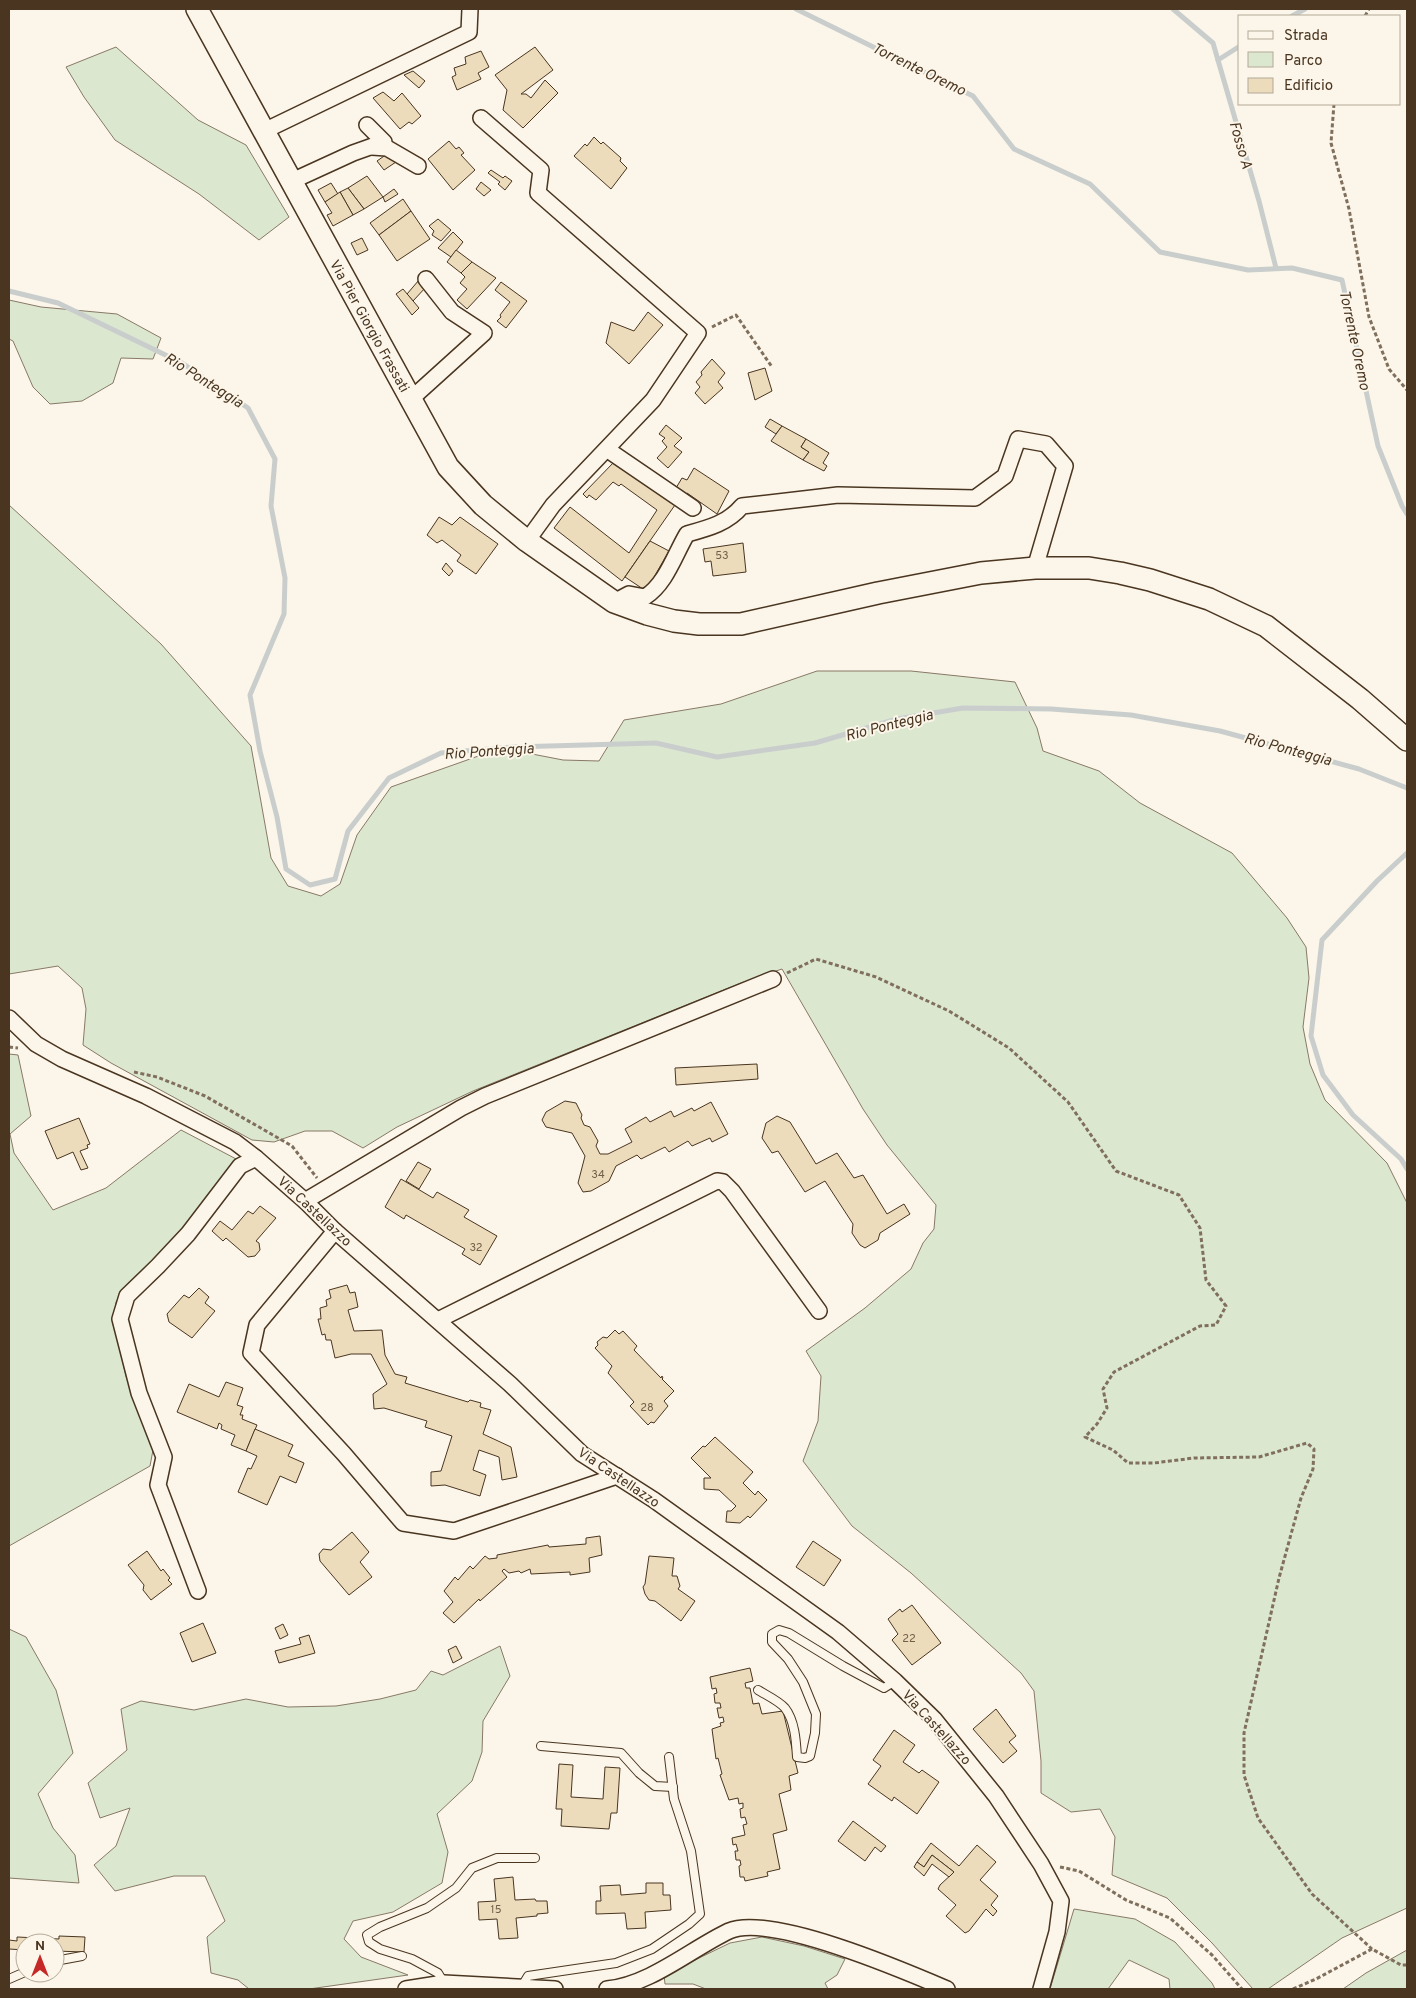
<svg xmlns="http://www.w3.org/2000/svg" width="1416" height="1998" viewBox="0 0 1416 1998" font-family="Overpass,sans-serif">
<style>
.green{fill:#dce7d0;stroke:#887966}
.lines{fill:none;stroke-linecap:round;stroke-linejoin:round}
.stream{stroke:#c9cecd;stroke-width:5}
.building{fill:#ecdcbc;stroke:#4a3520}
.lane-casing{stroke:#4a3520;stroke-width:10}
.street-casing{stroke:#4a3520;stroke-width:18}
.secondary-casing{stroke:#4a3520;stroke-width:24}
.path{stroke:#7f6f5c;stroke-width:3;stroke-dasharray:4 2.5;stroke-linecap:butt}
.lane{stroke:#fbf6e9;stroke-width:8}
.street{stroke:#fbf6e9;stroke-width:15}
.secondary{stroke:#fbf6e9;stroke-width:21}
.labels{text-anchor:middle;stroke-width:4;stroke-linejoin:round;paint-order:stroke}
.number-label{font-size:11px;fill:#725f47}
.street-label{font-size:14px;fill:#4a3520;stroke:#fbf6e9}
.water-label{font-size:15px;font-style:italic;fill:#4a3520;stroke:#fbf6e9}
</style>
<rect width="100%" height="100%" fill="#fbf6e9"/>
<g class="green">
<polygon points="116,47 198,120 246,145 289,217 259,240 199,194 115,140 84,97 66,67"/>
<polygon points="9,300 41,307 117,314 161,338 153,359 121,358 113,383 82,401 50,404 33,387 13,341 9,339"/>
<polygon points="9,505 161,644 251,746 271,858 288,886 321,896 340,884 357,835 391,787 501,748 563,760 599,761 624,720 721,704 817,671 911,671 1015,682 1037,728 1043,751 1099,771 1140,803 1232,853 1287,918 1306,947 1309,978 1303,1027 1310,1064 1325,1100 1387,1163 1407,1203 1407,1908 1342,1938 1268,1989 1253,1989 1212,1943 1167,1898 1112,1875 1115,1837 1100,1809 1071,1812 1041,1793 1041,1761 1034,1691 1021,1673 911,1573 852,1526 803,1461 818,1421 821,1376 806,1351 865,1308 911,1269 923,1243 934,1229 936,1205 887,1145 863,1109 782,969 741,983 473,1091 397,1127 363,1148 332,1131 305,1131 274,1142 252,1140 111,1063 83,1045 86,1009 82,988 58,966 9,974"/>
<polygon points="9,1054 18,1055 31,1116 10,1134 14,1153 53,1210 106,1188 181,1130 240,1161 180,1234 127,1286 116,1302 114,1324 126,1376 153,1450 150,1466 9,1546"/>
<polygon points="9,1629 26,1637 56,1690 73,1753 38,1794 53,1828 75,1855 79,1883 9,1878"/>
<polygon points="500,1646 510,1676 483,1721 482,1752 472,1781 437,1814 448,1852 442,1883 393,1912 353,1921 344,1939 361,1957 408,1975 309,1989 249,1989 238,1980 211,1973 207,1937 225,1921 205,1876 174,1876 115,1891 94,1865 116,1846 130,1808 100,1818 88,1783 127,1750 121,1709 141,1701 194,1710 246,1699 288,1707 336,1706 380,1699 416,1690 431,1671 443,1675"/>
<polygon points="1074,1909 1135,1919 1175,1942 1212,1983 1215,1989 1170,1989 1169,1979 1129,1960 1108,1989 1050,1989"/>
<polygon points="762,1937 804,1946 845,1959 837,1975 825,1983 828,1989 706,1989 693,1984 665,1984 664,1975 730,1943"/>
<polygon points="1407,1950 1407,1989 1343,1989 1366,1973"/>
</g>
<g class="lines">
<g class="stream">
<polyline points="796,9 973,96 1014,149 1090,184 1160,252 1248,270 1292,268 1342,280 1378,446 1402,506 1407,514"/>
<polyline points="1173,9 1213,43 1259,201 1276,268"/>
<polyline points="1292,16 1305,9"/>
<polyline points="1218,60 1240,46"/>
<polyline points="9,291 58,303 182,363 248,408 275,459 271,506 285,578 284,614 250,695 260,751 277,817 286,869 310,885 335,879 348,831 389,778 441,753 513,747 656,743 717,757 815,743 897,719 963,708 1051,709 1131,715 1220,731 1359,769 1407,788"/>
<polyline points="1407,853 1377,881 1322,940 1311,1036 1323,1075 1353,1115 1401,1159 1407,1169"/>
</g>
</g>
<g class="building">
<polygon points="535,47 553,70 521,94 526,94 531,98 545,80 558,93 523,128 503,110 507,90 495,75"/>
<polygon points="481,51 489,67 478,73 481,79 457,90 452,77 456,75 454,68 466,64 465,57"/>
<polygon points="413,71 425,81 419,88 404,75"/>
<polygon points="383,92 394,101 402,93 421,116 412,124 409,122 400,129 373,98"/>
<polygon points="594,137 601,144 603,142 621,158 620,161 627,168 611,189 574,156 585,144 587,146"/>
<polygon points="449,141 456,149 459,147 464,153 461,155 475,170 453,190 428,159"/>
<polygon points="387,154 396,162 384,170 377,161"/>
<polygon points="491,170 503,178 505,176 512,181 505,190 498,184 500,182 488,173"/>
<polygon points="367,176 383,197 364,209 348,188"/>
<polygon points="481,182 491,190 484,196 476,189"/>
<polygon points="331,183 338,194 325,202 318,190"/>
<polygon points="348,188 364,209 353,215 340,192"/>
<polygon points="394,189 398,194 385,202 383,197"/>
<polygon points="340,192 353,215 333,226 327,215 332,213 325,202"/>
<polygon points="403,199 411,211 379,235 370,223"/>
<polygon points="411,211 430,239 397,261 379,235"/>
<polygon points="438,219 451,230 441,241 432,235 434,231 429,226"/>
<polygon points="453,232 463,242 451,257 438,248"/>
<polygon points="362,238 368,250 357,255 351,243"/>
<polygon points="456,250 472,262 461,273 447,262"/>
<polygon points="472,262 496,278 467,309 457,300 467,289 460,283 465,277 461,273"/>
<polygon points="419,280 426,287 413,301 407,294"/>
<polygon points="501,282 527,301 506,328 497,321 501,317 500,315 510,302 495,290"/>
<polygon points="403,289 419,308 412,315 396,294"/>
<polygon points="648,312 663,325 629,364 606,343 611,322 634,331"/>
<polygon points="712,359 725,373 718,382 723,388 705,404 695,393 700,387 696,382 702,375 701,372"/>
<polygon points="765,368 772,391 755,400 748,373"/>
<polygon points="770,419 782,426 776,434 765,427"/>
<polygon points="666,425 682,438 674,446 682,452 668,468 657,458 667,447 662,441 665,438 659,434"/>
<polygon points="782,426 806,439 801,447 809,452 803,460 771,441"/>
<polygon points="806,439 829,453 823,463 827,466 824,471 803,460 809,452 801,447"/>
<polygon points="615,461 675,505 622,581 554,528 570,507 629,553 657,510 621,484 619,486 613,482 596,500 589,495 587,498 583,494"/>
<polygon points="694,468 729,491 717,514 687,493 686,495 676,488 682,478 687,480"/>
<polygon points="439,517 452,525 460,517 498,544 476,574 457,561 461,555 442,540 437,543 427,535"/>
<polygon points="650,541 669,551 646,591 625,577"/>
<polygon points="743,543 746,572 713,576 711,561 705,562 703,549"/>
<polygon points="446,563 453,571 449,576 442,569"/>
<polygon points="757,1064 758,1079 676,1085 675,1068"/>
<polygon points="565,1101 576,1103 582,1115 581,1118 584,1125 590,1127 598,1141 596,1146 600,1154 608,1154 632,1142 625,1129 646,1117 650,1122 671,1111 674,1117 692,1108 694,1111 711,1102 728,1134 712,1142 710,1138 692,1146 688,1141 669,1152 665,1147 641,1159 637,1155 616,1166 609,1181 591,1191 583,1192 578,1183 585,1156 572,1133 546,1127 542,1120 546,1112"/>
<polygon points="777,1116 790,1122 816,1164 837,1153 854,1178 863,1175 887,1214 904,1204 910,1214 880,1233 878,1240 865,1248 860,1245 852,1233 853,1224 825,1181 805,1192 778,1151 772,1153 762,1138 766,1123"/>
<polygon points="79,1118 90,1144 87,1145 88,1148 80,1151 88,1168 81,1170 73,1152 57,1159 45,1131"/>
<polygon points="418,1162 431,1169 419,1189 406,1181"/>
<polygon points="401,1179 433,1198 437,1192 469,1210 464,1217 497,1236 480,1265 462,1254 465,1249 406,1215 404,1219 385,1207"/>
<polygon points="260,1206 276,1218 256,1241 259,1243 260,1250 255,1256 248,1257 226,1238 223,1241 212,1231 220,1221 232,1230 248,1211 253,1214"/>
<polygon points="347,1285 350,1293 355,1292 358,1307 348,1310 354,1331 382,1330 385,1355 395,1374 407,1377 405,1383 468,1402 470,1400 481,1403 480,1407 491,1410 483,1434 511,1447 517,1477 502,1480 499,1457 479,1450 473,1470 486,1475 480,1496 445,1485 431,1486 431,1472 441,1471 452,1436 425,1427 427,1421 384,1408 374,1409 373,1394 387,1384 371,1354 351,1354 335,1358 331,1340 326,1340 325,1334 322,1335 318,1319 321,1319 320,1308 327,1306 326,1300 331,1298 329,1290"/>
<polygon points="199,1288 209,1297 205,1303 215,1311 192,1338 169,1322 167,1314 184,1295 189,1298"/>
<polygon points="615,1330 619,1334 623,1331 637,1346 634,1350 661,1378 662,1376 663,1378 662,1379 674,1391 664,1401 668,1406 654,1423 651,1422 648,1425 630,1406 634,1402 608,1373 612,1366 595,1348 598,1345 597,1342 603,1337 607,1338"/>
<polygon points="226,1382 243,1388 237,1405 243,1407 240,1415 243,1415 242,1419 257,1425 246,1451 231,1445 235,1435 221,1429 222,1425 219,1423 217,1429 177,1412 189,1384 219,1397"/>
<polygon points="255,1429 293,1445 288,1456 304,1463 296,1483 280,1476 267,1505 238,1492 248,1468 251,1469 257,1456 246,1451"/>
<polygon points="715,1437 753,1472 743,1483 755,1495 758,1491 767,1500 750,1518 748,1516 740,1523 726,1522 727,1511 731,1511 736,1506 719,1490 704,1489 704,1478 711,1478 691,1458 703,1446 705,1447"/>
<polygon points="352,1532 369,1552 360,1562 372,1577 349,1595 320,1561 319,1554 323,1549 331,1550"/>
<polygon points="600,1536 602,1555 589,1558 590,1572 570,1575 570,1572 531,1574 530,1569 521,1573 519,1571 509,1573 504,1569 502,1571 507,1577 480,1601 479,1599 454,1623 443,1613 453,1602 444,1591 455,1577 458,1580 470,1566 473,1569 485,1556 489,1559 497,1558 497,1555 548,1545 549,1547 586,1544 586,1538"/>
<polygon points="813,1541 841,1560 824,1586 796,1567"/>
<polygon points="147,1551 161,1571 163,1569 170,1578 168,1580 172,1584 151,1600 143,1590 144,1585 128,1565"/>
<polygon points="649,1556 674,1558 672,1576 677,1576 680,1586 678,1589 695,1601 681,1621 655,1601 649,1600 645,1594 643,1587 645,1584"/>
<polygon points="912,1605 941,1643 912,1665 892,1640 898,1634 888,1619 900,1609 902,1612"/>
<polygon points="203,1623 216,1653 192,1662 180,1633"/>
<polygon points="283,1624 288,1635 280,1639 275,1628"/>
<polygon points="309,1635 315,1653 279,1663 275,1651 301,1644 299,1638"/>
<polygon points="456,1646 462,1658 453,1663 448,1650"/>
<polygon points="750,1668 753,1681 745,1683 746,1688 750,1688 753,1704 759,1703 762,1714 783,1711 798,1773 789,1776 791,1790 779,1794 787,1830 773,1834 780,1869 767,1872 768,1876 745,1881 744,1877 740,1877 739,1866 741,1865 740,1860 736,1860 735,1851 738,1851 736,1844 733,1845 732,1838 745,1835 743,1825 747,1824 745,1817 741,1818 740,1809 743,1808 743,1803 739,1804 738,1798 729,1800 720,1775 722,1774 718,1758 716,1759 712,1729 721,1726 720,1723 724,1722 723,1717 719,1718 717,1708 721,1708 720,1703 715,1703 714,1694 717,1693 716,1688 712,1689 710,1677"/>
<polygon points="996,1709 1016,1736 1009,1742 1017,1751 1003,1763 973,1729"/>
<polygon points="894,1730 915,1745 903,1762 919,1773 922,1770 939,1782 917,1814 894,1797 892,1801 868,1784 881,1766 873,1760"/>
<polygon points="559,1764 573,1765 571,1797 603,1799 605,1767 620,1768 617,1813 611,1813 609,1829 561,1826 562,1809 556,1809"/>
<polygon points="853,1821 886,1846 881,1852 875,1847 865,1861 838,1841"/>
<polygon points="931,1843 959,1866 977,1845 996,1862 980,1880 998,1896 991,1905 997,1911 993,1916 986,1909 969,1931 965,1933 946,1916 956,1905 938,1889 940,1885 954,1872 932,1855 924,1867 917,1862"/>
<polygon points="932,1855 954,1872 949,1877 932,1864 924,1876 914,1867 917,1862 924,1867"/>
<polygon points="513,1877 515,1900 535,1899 536,1901 547,1901 548,1913 537,1914 537,1916 516,1918 518,1938 499,1939 497,1919 479,1920 478,1902 496,1901 494,1879"/>
<polygon points="646,1883 663,1883 663,1895 670,1895 671,1910 645,1912 646,1928 627,1929 625,1913 596,1914 596,1901 601,1901 600,1886 620,1885 621,1895 646,1893"/>
<polygon points="59,1936 85,1937 84,1952 55,1951 55,1943 25,1943 25,1950 9,1949 9,1940 17,1941 17,1937 59,1939"/>
</g>
<g class="lines">
<defs>
<g id="lane">
<path d="M758,1690C766,1695 779,1701 785,1708C795,1721 796,1741 797,1757L805,1758L810,1756L815,1733L816,1714L803,1682L788,1659L772,1642V1634L779,1630L789,1633L843,1666L884,1688L895,1681"/>
<polyline points="541,1746 621,1753 639,1773 655,1786 673,1787"/>
<polyline points="55,1961 82,1956"/>
<polyline points="9,1979 25,1972"/>
<polyline points="444,1983 438,1973 412,1959 380,1949 369,1942 367,1935 380,1927 427,1908 456,1888 472,1868 497,1858 535,1858"/>
<polyline points="522,1986 528,1976 616,1963 652,1949 689,1924 700,1914 691,1851 674,1799 669,1757"/>
</g>
<g id="street">
<polyline points="481,118 541,170 538,193 698,333 653,400 553,505 527,541"/>
<polyline points="264,131 469,32 470,9"/>
<polyline points="372,147 387,148 418,166"/>
<polyline points="292,181 353,153 384,142 367,125"/>
<polyline points="411,399 484,333 452,312 426,279"/>
<polyline points="608,450 693,508"/>
<path d="M614,602L629,594L645,597C666,584 675,554 687,534C709,528 728,523 742,506L838,495L975,498L1005,476L1018,439L1046,444L1065,466L1035,568"/>
<polyline points="9,1018 36,1044 62,1059 146,1096 235,1142 256,1158 305,1201 335,1231 510,1384 582,1454 654,1500 838,1632 895,1681 934,1719 996,1796 1041,1864 1061,1901 1057,1932 1041,1989"/>
<polyline points="305,1201 461,1108 485,1096 773,979"/>
<polyline points="335,1231 257,1325 251,1353 344,1454 403,1523 454,1531 617,1476"/>
<polyline points="438,1320 717,1181 723,1182 732,1191 819,1311"/>
<polyline points="198,1591 158,1485 164,1457 139,1393 120,1319 127,1296 158,1266 188,1234 240,1166 256,1158"/>
<polyline points="406,1989 444,1983 555,1989"/>
<path d="M607,1989C650,1985 691,1949 729,1931C770,1913 905,1971 947,1989"/>
</g>
<polyline id="secondary" points="197,9 448,467 483,505 527,541 614,602 647,614 674,621 699,624 741,624 878,593 981,573 1035,568 1089,568 1120,573 1150,580 1209,599 1266,626 1360,699 1407,740"/>
</defs>
<use href="#lane" class="lane-casing"/>
<use href="#street" class="street-casing"/>
<use href="#secondary" class="secondary-casing"/>
<g class="path">
<polyline points="1365,16 1369,9"/>
<polyline points="1334,104 1331,143 1349,209 1369,317 1389,369 1407,390"/>
<polyline points="712,327 736,315 772,367"/>
<polyline points="787,973 816,959 876,977 949,1011 1009,1048 1068,1102 1116,1171 1179,1195 1200,1228 1206,1280 1226,1306 1216,1325 1200,1326 1114,1372 1103,1389 1107,1408 1097,1424 1085,1437 1113,1450 1128,1463 1154,1463 1194,1458 1259,1457 1307,1443 1314,1449 1313,1469 1301,1498 1279,1578 1244,1733 1244,1775 1258,1818 1312,1894 1372,1949"/>
<polyline points="9,1047 18,1048"/>
<polyline points="134,1072 157,1077 205,1096 292,1146 317,1178"/>
<polyline points="1060,1867 1079,1871 1126,1900 1170,1918 1212,1955 1242,1989"/>
<polyline points="1293,1989 1316,1979 1372,1949 1401,1965 1407,1965"/>
</g>
<use href="#lane" class="lane"/>
<use href="#street" class="street"/>
<use href="#secondary" class="secondary"/>
</g>
<g class="labels">
<g class="number-label">
<text x="722" y="559">53</text>
<text x="598" y="1178">34</text>
<text x="476" y="1251">32</text>
<text x="647" y="1411">28</text>
<text x="909" y="1642">22</text>
<text x="496" y="1913">15</text>
</g>
<g class="street-label">
<text transform="translate(370 326) rotate(61)" y="5">Via Pier Giorgio Frassati</text>
<text transform="translate(315 1211) rotate(43)" y="5">Via Castellazzo</text>
<text transform="translate(619 1477) rotate(34)" y="5">Via Castellazzo</text>
<text transform="translate(937 1727) rotate(48)" y="5">Via Castellazzo</text>
</g>
<g class="water-label">
<text transform="translate(919 69) rotate(26)" y="5">Torrente Oremo</text>
<text transform="translate(1241 145) rotate(74)" y="5">Fosso A</text>
<text transform="translate(1355 340) rotate(78)" y="5">Torrente Oremo</text>
<text transform="translate(204 380) rotate(32)" y="5">Rio Ponteggia</text>
<text transform="translate(889 725) rotate(-14)" y="5">Rio Ponteggia</text>
<text transform="translate(1288 749) rotate(15)" y="5">Rio Ponteggia</text>
<text transform="translate(489 751) rotate(-4)" y="5">Rio Ponteggia</text>
</g>
</g>
<rect width="1416" height="1998" fill="none" stroke="#4a3520" stroke-width="20"/>
<rect x="1238" y="15" width="162" height="90" fill="#fbf6e9" stroke="#b4a999"/>
<rect x="1248" y="31" width="25" height="8" fill="#fbf6e9" stroke="#b4a999"/>
<text x="1284" y="40" font-size="15" fill="#4a3520">Strada</text>
<rect x="1248" y="52" width="25" height="15" fill="#dce7d0" stroke="#b4a999"/>
<text x="1284" y="65" font-size="15" fill="#4a3520">Parco</text>
<rect x="1248" y="78" width="25" height="15" fill="#ecdcbc" stroke="#b4a999"/>
<text x="1284" y="90" font-size="15" fill="#4a3520">Edificio</text>
<g transform="translate(40 1958)"><circle r="24" fill="#fbf6e9" stroke="#b4a999"/>
<path d="M0-4L9 19L0 12L-9 19Z" fill="#c62828"/>
<text y="-8" font-size="14" font-weight="bold" text-anchor="middle" fill="#4a3520">N</text>
</g>
</svg>
